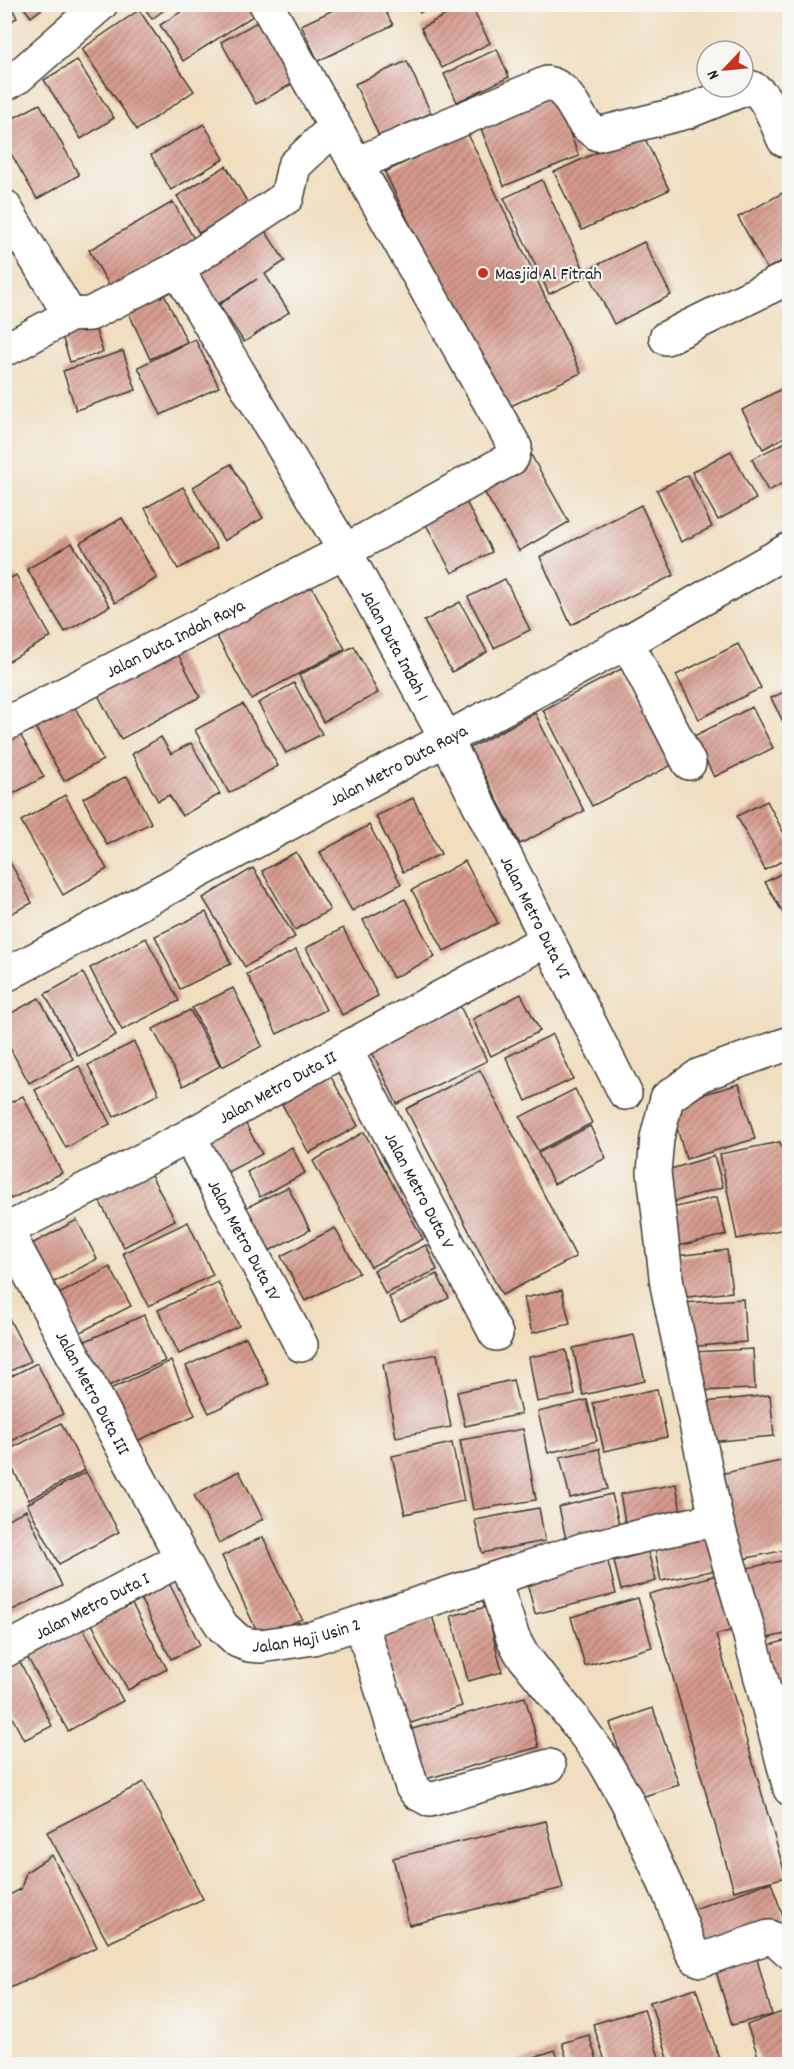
<svg xmlns="http://www.w3.org/2000/svg" width="794" height="2069" viewBox="0 0 794 2069" font-family="Dekko,sans-serif">
<style>
.building{fill:url(#building-hatch)}
.lines{fill:none;stroke-linecap:round;stroke-linejoin:round}
.minor-casing{stroke:#3c3934;stroke-width:36}
.minor{stroke:#fff;stroke-width:33}
.poi-dot{fill:#c8321e;stroke:#f6f6f2;stroke-width:2}
.labels{text-anchor:middle;stroke-width:4.5;stroke-linejoin:round;paint-order:stroke}
.poi-label{font-size:18px;fill:#1c1c1c;stroke:#f6f6f2;text-anchor:start}
.street-label{font-size:18px;fill:#1c1c1c;stroke:#f6f6f2}
</style>
<defs>
<pattern id="building-hatch" width="6" height="6" patternUnits="userSpaceOnUse" patternTransform="scale(1.5)"><rect width="6" height="6" fill="#d5998c"/><path d="M-1 1l2-2M0 6l6-6M5 7l2-2" fill="none" stroke="#ac7c72"/></pattern>
</defs>
<rect width="100%" height="100%" fill="#f6f6f2"/>
<filter id="ink" filterUnits="userSpaceOnUse"><feTurbulence type="fractalNoise" baseFrequency=".0167" numOctaves="2"/><feDisplacementMap in="SourceGraphic" scale="12" xChannelSelector="R" yChannelSelector="G"/><feConvolveMatrix kernelMatrix="1 2 1 2 8 2 1 2 1" color-interpolation-filters="sRGB"/></filter>
<filter id="wash" filterUnits="userSpaceOnUse"><feTurbulence type="fractalNoise" baseFrequency=".008" numOctaves="4" result="noise"/><feDisplacementMap in="SourceGraphic" scale="24" xChannelSelector="R" yChannelSelector="G"/><feGaussianBlur stdDeviation="1.35" result="paint"/><feColorMatrix in="noise" values="0 0 0 0 0 0 0 0 0 0 0 0 0 0 0 0 0 1.4 0 .05"/><feComposite in="paint" operator="in"/></filter>
<g filter="url(#wash)">
<rect width="100%" height="100%" fill="#f0debf"/>
<g id="blocks">
<g class="building">
<polygon points="4,4 10,4 17,18 4,25"/>
<polygon points="21,4 48,4 31,17"/>
<polygon points="142,4 172,4 152,19"/>
<polygon points="193,4 250,4 256,14 183,61 160,25"/>
<polygon points="415,4 433,4 420,13"/>
<polygon points="466,4 470,4 490,43 442,68 421,28"/>
<polygon points="344,5 382,5 393,25 318,61 301,25"/>
<polygon points="139,10 194,91 137,130 82,49"/>
<polygon points="263,19 297,81 256,104 221,42"/>
<polygon points="497,49 509,77 457,102 444,74"/>
<polygon points="77,60 114,118 81,139 44,80"/>
<polygon points="407,61 431,113 379,136 355,84"/>
<polygon points="552,89 579,156 504,186 477,119"/>
<polygon points="40,104 79,175 37,199 4,141 4,123"/>
<polygon points="204,124 224,159 171,190 151,155"/>
<polygon points="467,132 581,373 498,412 385,172"/>
<polygon points="642,132 669,190 582,230 554,172"/>
<polygon points="226,166 249,205 199,233 177,196"/>
<polygon points="542,180 587,276 549,294 504,198"/>
<polygon points="790,189 790,257 767,269 738,217"/>
<polygon points="173,202 194,239 110,287 89,250"/>
<polygon points="258,220 285,261 265,274 289,312 244,342 219,305 257,279 211,309 185,267"/>
<polygon points="644,242 671,295 614,324 587,270"/>
<polygon points="162,290 187,342 150,359 126,307"/>
<polygon points="92,319 103,352 70,362 60,329"/>
<polygon points="195,339 219,387 161,415 138,367"/>
<polygon points="123,351 136,390 76,410 63,371"/>
<polygon points="783,388 790,400 790,434 763,449 742,410"/>
<polygon points="790,440 790,480 768,491 752,459"/>
<polygon points="731,451 756,499 718,520 692,472"/>
<polygon points="530,453 569,522 519,551 479,483"/>
<polygon points="231,464 263,518 224,541 193,487"/>
<polygon points="688,475 712,527 681,542 657,490"/>
<polygon points="183,487 217,548 178,569 145,508"/>
<polygon points="462,494 492,552 452,573 421,515"/>
<polygon points="641,505 674,575 571,625 540,557"/>
<polygon points="122,518 157,578 115,603 80,543"/>
<polygon points="72,543 110,606 65,632 27,569"/>
<polygon points="304,572 345,649 251,699 209,622"/>
<polygon points="16,575 51,637 4,664 4,582"/>
<polygon points="505,579 530,630 494,648 468,597"/>
<polygon points="460,602 487,652 452,672 424,621"/>
<polygon points="738,644 761,688 699,719 676,675"/>
<polygon points="354,646 378,693 323,722 299,675"/>
<polygon points="177,652 200,697 121,739 97,693"/>
<polygon points="623,668 674,764 592,806 543,710"/>
<polygon points="294,683 322,734 286,753 258,703"/>
<polygon points="790,689 790,728 787,729 771,698"/>
<polygon points="72,702 103,760 64,781 33,723"/>
<polygon points="243,704 278,766 229,793 195,730"/>
<polygon points="752,707 773,748 714,777 694,736"/>
<polygon points="535,713 584,811 520,844 470,748"/>
<polygon points="17,729 44,777 5,798 4,736"/>
<polygon points="161,737 171,754 191,743 220,794 182,816 169,795 158,801 132,754"/>
<polygon points="127,776 151,823 107,845 83,798"/>
<polygon points="65,795 107,869 63,895 21,821"/>
<polygon points="413,798 441,854 403,872 376,816"/>
<polygon points="767,801 790,845 790,857 765,870 737,816"/>
<polygon points="369,825 401,884 352,911 320,852"/>
<polygon points="4,851 32,903 4,917"/>
<polygon points="296,852 330,910 295,930 262,871"/>
<polygon points="465,861 498,923 444,951 412,890"/>
<polygon points="253,868 295,937 245,967 203,898"/>
<polygon points="790,869 790,925 765,882"/>
<polygon points="405,899 435,957 393,978 363,920"/>
<polygon points="206,912 231,964 180,989 155,936"/>
<polygon points="343,928 378,996 342,1015 306,948"/>
<polygon points="146,938 179,1001 122,1030 90,968"/>
<polygon points="296,950 326,1010 277,1034 247,974"/>
<polygon points="83,973 116,1035 78,1056 45,994"/>
<polygon points="233,988 262,1046 222,1067 192,1008"/>
<polygon points="521,994 540,1031 491,1056 473,1019"/>
<polygon points="39,998 73,1059 29,1083 4,1037 4,1017"/>
<polygon points="456,998 487,1061 397,1104 367,1041"/>
<polygon points="190,1010 220,1066 183,1086 153,1029"/>
<polygon points="553,1034 573,1079 526,1101 506,1057"/>
<polygon points="134,1042 159,1094 114,1117 88,1065"/>
<polygon points="79,1066 110,1124 66,1148 35,1090"/>
<polygon points="326,1068 358,1126 309,1153 277,1095"/>
<polygon points="480,1070 576,1257 502,1295 406,1109"/>
<polygon points="739,1084 755,1139 686,1159 670,1104"/>
<polygon points="575,1089 592,1123 538,1151 520,1117"/>
<polygon points="23,1096 62,1173 11,1199 4,1187 4,1106"/>
<polygon points="241,1115 262,1154 220,1176 199,1136"/>
<polygon points="590,1126 606,1158 554,1184 538,1153"/>
<polygon points="364,1132 423,1239 371,1267 313,1161"/>
<polygon points="780,1142 790,1185 790,1228 737,1239 720,1154"/>
<polygon points="292,1147 305,1173 260,1197 247,1172"/>
<polygon points="714,1156 723,1187 663,1205 654,1174"/>
<polygon points="144,1162 175,1220 124,1247 93,1189"/>
<polygon points="288,1187 310,1230 261,1255 239,1211"/>
<polygon points="717,1197 726,1235 669,1248 660,1211"/>
<polygon points="77,1220 97,1259 43,1288 22,1249"/>
<polygon points="188,1222 213,1275 148,1306 123,1253"/>
<polygon points="335,1228 359,1273 305,1301 281,1256"/>
<polygon points="426,1245 437,1270 385,1294 374,1270"/>
<polygon points="790,1247 790,1271 788,1271 784,1248"/>
<polygon points="727,1250 732,1292 680,1298 676,1256"/>
<polygon points="110,1267 131,1306 77,1334 57,1295"/>
<polygon points="437,1274 449,1298 400,1321 389,1297"/>
<polygon points="218,1282 239,1326 179,1354 158,1310"/>
<polygon points="562,1290 570,1324 532,1333 524,1298"/>
<polygon points="743,1299 746,1342 687,1347 683,1303"/>
<polygon points="4,1309 31,1361 4,1374"/>
<polygon points="144,1315 165,1361 99,1390 79,1344"/>
<polygon points="634,1335 645,1381 583,1395 573,1348"/>
<polygon points="246,1337 269,1384 209,1413 186,1366"/>
<polygon points="753,1349 755,1389 694,1391 692,1352"/>
<polygon points="566,1350 575,1395 537,1402 529,1357"/>
<polygon points="437,1354 451,1427 396,1437 383,1364"/>
<polygon points="171,1361 195,1415 132,1443 108,1390"/>
<polygon points="37,1363 63,1414 4,1445 4,1380"/>
<polygon points="513,1380 521,1414 465,1426 457,1392"/>
<polygon points="657,1389 667,1437 604,1451 593,1403"/>
<polygon points="770,1395 774,1436 709,1442 705,1402"/>
<polygon points="587,1400 597,1441 548,1453 538,1412"/>
<polygon points="61,1423 85,1470 29,1500 4,1452"/>
<polygon points="523,1429 536,1500 473,1510 460,1440"/>
<polygon points="452,1443 464,1501 405,1514 392,1456"/>
<polygon points="599,1449 608,1489 570,1498 560,1457"/>
<polygon points="790,1459 790,1549 738,1560 720,1474"/>
<polygon points="239,1471 263,1519 219,1543 194,1495"/>
<polygon points="86,1472 119,1532 59,1564 27,1504"/>
<polygon points="676,1484 683,1523 627,1533 620,1494"/>
<polygon points="612,1494 622,1537 568,1549 559,1507"/>
<polygon points="539,1508 545,1541 482,1553 475,1520"/>
<polygon points="26,1510 62,1586 4,1614 4,1521"/>
<polygon points="709,1528 717,1570 661,1581 653,1540"/>
<polygon points="263,1537 302,1619 260,1638 222,1556"/>
<polygon points="648,1552 656,1581 621,1590 614,1561"/>
<polygon points="606,1554 616,1594 535,1614 525,1574"/>
<polygon points="790,1559 790,1633 763,1639 743,1569"/>
<polygon points="720,1574 736,1629 716,1635 786,1877 734,1891 649,1594"/>
<polygon points="167,1579 200,1645 171,1659 138,1594"/>
<polygon points="638,1598 652,1647 585,1666 571,1617"/>
<polygon points="132,1604 167,1669 128,1690 92,1624"/>
<polygon points="486,1607 502,1672 468,1681 451,1616"/>
<polygon points="432,1616 462,1706 408,1724 378,1634"/>
<polygon points="79,1621 123,1701 68,1731 24,1651"/>
<polygon points="790,1639 790,1728 764,1647"/>
<polygon points="17,1656 52,1726 24,1740 4,1702 4,1662"/>
<polygon points="525,1697 539,1747 419,1781 405,1731"/>
<polygon points="653,1708 679,1785 635,1799 610,1723"/>
<polygon points="144,1782 203,1899 108,1943 47,1832"/>
<polygon points="546,1821 563,1888 409,1925 393,1858"/>
<polygon points="52,1855 97,1947 8,1989 4,1982 4,1898 21,1889 26,1872"/>
<polygon points="771,1882 785,1922 702,1952 688,1911"/>
<polygon points="757,1959 772,2015 732,2025 716,1971"/>
<polygon points="696,1988 721,2064 670,2064 650,2002"/>
<polygon points="644,2009 661,2064 606,2064 593,2024"/>
<polygon points="790,2009 790,2064 761,2064 747,2025"/>
<polygon points="589,2035 598,2064 568,2064 562,2043"/>
<polygon points="555,2050 560,2064 514,2064"/>
</g>
</g>
</g>
<g filter="url(#ink)">
<use href="#blocks" fill-opacity="0" stroke="#3c3934" stroke-width="1.5"/>
<g class="lines">
<defs>
<g id="minor">
<polyline points="4,85 19,76 101,4"/>
<path d="M356,164L547,83C568,86 573,110 586,125C589,128 594,131 598,134L687,112L749,87C768,92 776,124 784,140"/>
<polyline points="4,206 70,315"/>
<polyline points="177,269 287,197 294,166 335,127"/>
<polyline points="666,338 790,277"/>
<path id="s1" d="M11,347L70,315L90,314L177,269L345,551L446,739L625,1093"/>
<polyline points="627,642 689,763"/>
<path id="s2" d="M4,725L345,551L512,458L515,447L266,4"/>
<path id="s3" d="M4,976L627,642L790,549"/>
<polyline points="790,1043 700,1075 667,1098 657,1138 654,1172 667,1285 716,1519 750,1636 790,1789"/>
<path id="s4" d="M345,1049L496,1334"/>
<path id="s5" d="M189,1136L301,1345"/>
<path id="s6" d="M4,1226L204,1599L223,1627L238,1641L249,1645L261,1646L313,1638L585,1549L716,1519"/>
<path id="s7" d="M7,1230L189,1136L345,1049L547,940"/>
<polyline points="494,1580 513,1638 521,1653 576,1722 603,1759 627,1801 670,1895 691,1950 696,1958 701,1960 769,1937 778,1941 790,1952"/>
<polyline points="361,1623 412,1787 417,1793 430,1800 549,1766"/>
<path id="s8" d="M4,1651L181,1559"/>
</g>
</defs>
<use href="#minor" class="minor-casing"/>
<use href="#minor" class="minor"/>
</g>
</g>
<circle class="poi-dot" cx="483" cy="273" r="6"/>
<g class="labels">
<g class="poi-label">
<text x="495" y="279">Masjid Al Fitrah</text>
</g>
<g class="street-label">
<text dy="6" stroke="none"><textPath href="#s2" startOffset="192">Jalan Duta Indah Raya</textPath></text>
<text dy="6" stroke="none"><textPath href="#s1" startOffset="620">Jalan Duta Indah 1</textPath></text>
<text dy="6" stroke="none"><textPath href="#s3" startOffset="447">Jalan Metro Duta Raya</textPath></text>
<text dy="6" stroke="none"><textPath href="#s1" startOffset="926">Jalan Metro Duta VI</textPath></text>
<text dy="6" stroke="none"><textPath href="#s7" startOffset="306">Jalan Metro Duta II</textPath></text>
<text dy="6" stroke="none"><textPath href="#s4" startOffset="160">Jalan Metro Duta V</textPath></text>
<text dy="6" stroke="none"><textPath href="#s5" startOffset="118">Jalan Metro Duta IV</textPath></text>
<text dy="6" stroke="none"><textPath href="#s6" startOffset="189">Jalan Metro Duta III</textPath></text>
<text dy="6" stroke="none"><textPath href="#s8" startOffset="99">Jalan Metro Duta I</textPath></text>
<text dy="6" stroke="none"><textPath href="#s6" startOffset="548">Jalan Haji Usin 2</textPath></text>
</g>
</g>
<rect width="794" height="2069" fill="none" stroke="#f6f6f2" stroke-width="24"/>
<g transform="translate(725 69) rotate(244)"><circle r="28" fill="#f6f6f2" stroke="#9f9f9c" stroke-width="1.5"/>
<path d="M0-4.5L10 22L0 15L-10 22Z" fill="#c8321e"/>
<text y="-9" font-size="16" font-weight="bold" text-anchor="middle" fill="#1c1c1c">N</text>
</g>
</svg>
